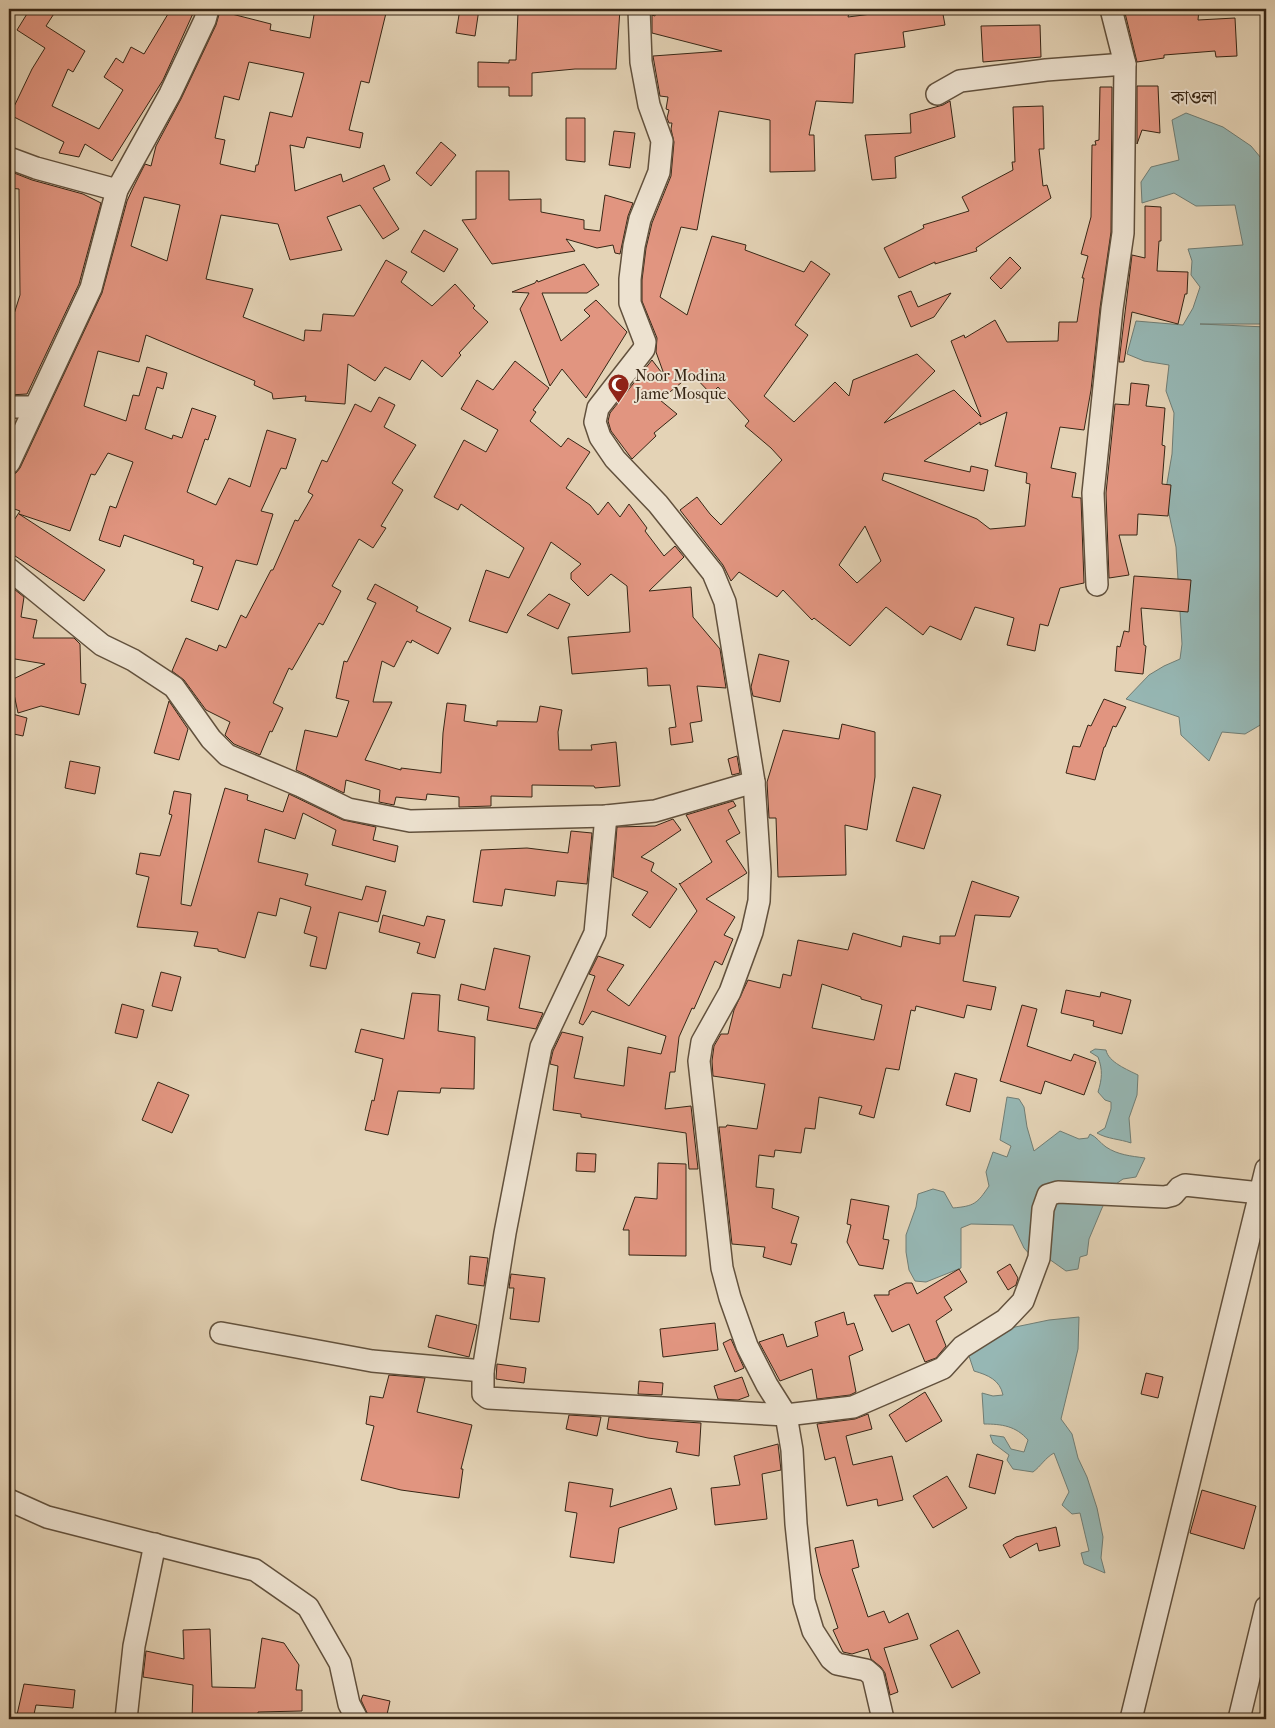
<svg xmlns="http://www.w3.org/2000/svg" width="1275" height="1728" viewBox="0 0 1275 1728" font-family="'IM FELL French Canon','Noto Serif Bengali',serif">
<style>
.water{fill:#96b7b4;stroke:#707d74}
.building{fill:#e19580;stroke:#372615;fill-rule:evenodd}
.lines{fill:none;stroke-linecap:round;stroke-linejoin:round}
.street-casing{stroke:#62513d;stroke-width:24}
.street{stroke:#ede2d0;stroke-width:21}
.labels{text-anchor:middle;stroke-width:4;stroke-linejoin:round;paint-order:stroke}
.poi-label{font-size:16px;fill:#372615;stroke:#ede2d0;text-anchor:start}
.quarter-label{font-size:19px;fill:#372615;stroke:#ede2d0}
</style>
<rect width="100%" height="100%" fill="#e4d3b6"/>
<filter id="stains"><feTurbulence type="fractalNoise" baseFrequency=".004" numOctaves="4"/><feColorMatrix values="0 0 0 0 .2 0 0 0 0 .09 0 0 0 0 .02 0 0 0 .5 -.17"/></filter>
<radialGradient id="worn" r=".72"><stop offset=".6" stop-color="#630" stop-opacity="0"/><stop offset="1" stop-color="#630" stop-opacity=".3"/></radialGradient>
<g class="water">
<polygon points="1186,113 1223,127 1251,146 1266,164 1266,324 1200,324 1266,327 1266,712 1264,713 1262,724 1245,734 1222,732 1209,761 1181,735 1179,717 1126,699 1149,675 1164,666 1180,659 1182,644 1176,547 1165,495 1172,454 1174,413 1166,391 1169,365 1144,361 1127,354 1136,321 1183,325 1193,308 1200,287 1191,275 1192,261 1188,249 1243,245 1235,205 1196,206 1174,193 1142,203 1141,182 1151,167 1179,160 1172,120"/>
<path d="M1095,1049L1106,1050C1108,1062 1128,1070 1138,1075L1137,1095L1129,1118L1131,1143C1120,1139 1107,1139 1097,1133L1105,1128L1111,1109V1102L1105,1100L1098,1092C1102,1079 1103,1070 1098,1057L1090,1052Z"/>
<path d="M1007,1097L1019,1099L1024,1107L1027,1127L1034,1151L1060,1131L1079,1139L1088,1138L1090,1134C1097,1137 1100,1143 1106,1147C1118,1155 1131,1156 1145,1158L1136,1177L1123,1179L1113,1186L1102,1208L1089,1239L1087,1255L1080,1257L1078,1269L1066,1271L1049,1259L1032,1257L1024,1248L1013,1225L971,1224L961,1228V1268L926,1282L915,1281L909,1270L906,1252V1235L916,1207L918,1194L933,1189L944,1192L953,1208C974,1206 977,1204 989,1186L986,1172L993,1152L1007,1157L1011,1146L1000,1140Z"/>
<path d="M1079,1317L1078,1349L1061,1419L1072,1434L1078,1458L1087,1477L1097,1508L1103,1537L1101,1558L1105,1573L1084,1564L1081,1553L1089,1551L1080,1513L1072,1514L1062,1505L1069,1492L1054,1453C1045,1458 1041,1466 1033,1472L1013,1469L1007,1460L1009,1455L993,1443L990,1435L1004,1437L1011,1449L1024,1452L1028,1440C1016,1426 1002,1424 984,1424L982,1393L993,1396L1003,1395C1000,1380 988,1375 974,1371L966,1347L996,1331L1049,1320Z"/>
</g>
<g class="building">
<polygon points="30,9 57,9 46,26 85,51 73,72 68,69 52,106 99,129 123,90 104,77 116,58 123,63 131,47 144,54 171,9 195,9 163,80 112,161 85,144 79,157 59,153 64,142 10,115 32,69 45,48 17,30"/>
<path d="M315,9H387L369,83L361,81L349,130L363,133L360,148L307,137L304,148L290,145L295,191L341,174L343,182L384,165L390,180L373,188L399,229L383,239L360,205L327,217L342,250L290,260L278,224L221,215L206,279L253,289L243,317L304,341L305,330L321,331L323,314L354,316L386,260L407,272L401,282L432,306L455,284L475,306L473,308L488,322L459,353L461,355L442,377L422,360L410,380L385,367L375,381L348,364L345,404L305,401L306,396L273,399L272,393L254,385L255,381L146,335L139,362L98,351L84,406L126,421L133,395L139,396L147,367L167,373L163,389L157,387L145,429L172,439L173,435L182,438L192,408L216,416L208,440L205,439L187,492L216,505L229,478L250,487L267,430L296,439L286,469L281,468L261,511L273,514L257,565L236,560L218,610L191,601L203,567L193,564L194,560L124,535L120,547L99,540L110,506L116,508L133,462L108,453L95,475L91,474L70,531L19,514L105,570L84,601L9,552V528L20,511L9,507V475L16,473L20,468L102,293L127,201L133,188L145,164L151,166L156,146L181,99L216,25L220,11L271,24L270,30L310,38ZM249,62L304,73L292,117L270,112L258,165H256L255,172L220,164L225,140L215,138L224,96L239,100ZM144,197L180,205L167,261L131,246Z"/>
<polygon points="460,9 479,9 475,36 456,33"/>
<polygon points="541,9 620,9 616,69 575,69 532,73 532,96 509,96 509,87 478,87 478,62 509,63 509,60 516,60 518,12 541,11"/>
<path d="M656,9H850L848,17L910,9H942L945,25L903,32L905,47L855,54L853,103L816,101L809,135H814L815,171L770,172V120L719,111L697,230L681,227L660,297L687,315L712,236L746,245L745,250L804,272L811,261L830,274L795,325L808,335L764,396L794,422L835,382L849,396L853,380L917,354L935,371L884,423L954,390L981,417L951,341L964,335L965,338L995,320L1007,342L1058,341L1059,322H1077L1084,278H1082L1088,256L1081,254L1091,217L1092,145H1096L1095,141L1099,140L1100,87H1112L1111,232L1100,308L1091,390L1084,430L1060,427L1051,468L1076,473L1072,497L1081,498L1084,583L1060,588L1048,626L1040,624L1035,651L1007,645L1014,618L975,607L961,640L930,626L923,635L886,607L850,646L814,618L812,620L783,590L777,597L739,572L731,581L723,565L680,510L697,497L710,514L721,525L782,460L771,448L745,426L749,421L718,387L711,394L692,374L660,400L677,414L654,433L656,436L632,459L611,431L608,421L610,413L652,360L665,377L656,352L657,338L642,301V280L646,248L652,223L671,176L674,142L671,129L672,123H669L667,118L669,110L666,109L668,97L660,96L653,56L722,51L652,33V15L655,16ZM1007,412L995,466L1027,473L1026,483L1030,484L1025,526L990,529L977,519L882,480L884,473L984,491L988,470L971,466L970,472L924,461L980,422V425ZM865,526L881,561L857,583L839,565Z"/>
<polygon points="1124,9 1199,9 1198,20 1235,18 1237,56 1216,57 1215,51 1164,55 1164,58 1137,62"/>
<polygon points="1040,25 1041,57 983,62 981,26"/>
<polygon points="1137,86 1158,86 1160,133 1142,130 1137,144"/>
<polygon points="950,101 955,137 895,157 896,178 872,180 865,135 911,133 910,114 943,105"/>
<polygon points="1043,106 1044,149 1039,149 1043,186 1047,185 1051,198 976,248 977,251 935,264 935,262 899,278 884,248 924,228 923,225 969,211 962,197 1013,170 1012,162 1015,162 1013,107"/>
<polygon points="566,118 585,118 585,162 566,160"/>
<polygon points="614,131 635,133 630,168 609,165"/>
<polygon points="441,142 456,155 431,186 416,173"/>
<polygon points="9,171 32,180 83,194 101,203 79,284 27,394 9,395 9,330 20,295 19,189 9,188"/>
<polygon points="476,171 509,171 509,200 541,199 541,212 584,220 584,229 600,231 605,195 633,203 628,216 620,254 615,253 613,245 597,248 566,239 575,251 492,264 462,220 476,219"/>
<polygon points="1145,206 1161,207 1161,241 1159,241 1157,271 1188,272 1187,294 1185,294 1178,324 1132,312 1124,362 1119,362 1132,255 1145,258"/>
<polygon points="424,230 458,249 444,272 411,252"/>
<polygon points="1010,257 1021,268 1001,289 990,278"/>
<polygon points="584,264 599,285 587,293 542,293 561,341 590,316 584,310 596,300 627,332 586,398 562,369 550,386 520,309 529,293 512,292 535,283 537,280 538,282"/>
<polygon points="911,291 918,307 951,293 934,317 911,327 898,296"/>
<polygon points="515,361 549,388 533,410 536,412 530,421 561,447 568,438 590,452 566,488 590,505 598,515 608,502 620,517 629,504 647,528 645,531 664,556 675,546 684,557 649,591 691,587 693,617 720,649 726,688 697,686 702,721 690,723 693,742 671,745 669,728 676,727 670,685 648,686 647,668 572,674 568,637 630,632 627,586 611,574 588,596 571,579 571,573 581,564 551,542 507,633 469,621 486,570 509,578 524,548 461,504 458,510 434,497 464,440 486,452 498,430 461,409 477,380 493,390"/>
<polygon points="1131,383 1149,385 1146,406 1165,408 1162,445 1165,446 1162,484 1171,485 1168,516 1138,514 1137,535 1119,535 1129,575 1109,578 1106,493 1115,404 1129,405"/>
<polygon points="379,397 395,405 384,427 416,445 392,483 403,490 381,526 386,528 373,548 359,539 332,586 341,591 323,625 319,623 292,670 289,668 273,703 283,708 272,732 270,731 260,755 234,744 225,735 230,722 206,710 184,680 172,671 186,638 217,651 219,645 226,648 241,615 246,618 271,570 273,570 295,520 298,521 313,495 308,492 322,460 327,462 355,404 371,412"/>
<polygon points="1134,576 1191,580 1188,612 1141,608 1144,645 1146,646 1143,674 1115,671 1117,646 1120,647 1124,631 1129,632"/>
<polygon points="375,584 418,607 416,611 451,628 438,654 412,640 411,643 407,641 394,667 382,661 373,702 392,702 365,760 401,770 401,768 441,773 443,733 447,703 466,705 464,721 497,726 497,721 537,722 540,706 562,710 558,732 559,750 592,750 591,745 616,742 620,786 595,788 594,786 532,785 532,797 491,796 491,806 459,807 459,797 427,794 426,800 396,797 394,805 379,802 380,790 346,780 344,793 296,770 305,730 337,737 349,701 336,698 344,661 347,662 376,603 367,599"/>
<polygon points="9,585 24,597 21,617 37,620 33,638 74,638 80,644 81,683 86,684 79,715 41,706 18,713 11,680 45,664 9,658"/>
<polygon points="549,594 570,604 558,629 527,615"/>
<polygon points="759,654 789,661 780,702 753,696 751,687"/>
<polygon points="1104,699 1126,707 1116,727 1113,726 1105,747 1104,747 1095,780 1066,773 1073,746 1080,747 1088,725 1091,726"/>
<polygon points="169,701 188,729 179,760 154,753"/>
<polygon points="9,713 27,718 23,736 9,733"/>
<polygon points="842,724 875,732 875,777 867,830 845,825 846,875 778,877 776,818 769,818 767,782 783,730 839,739"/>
<polygon points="737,756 740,773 732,775 728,759"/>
<polygon points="70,761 100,767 95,794 65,788"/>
<polygon points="913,787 941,795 924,849 896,841"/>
<polygon points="225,788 248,795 247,800 283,812 289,794 343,820 376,827 373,840 398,846 395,862 332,845 336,830 303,813 295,839 265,829 258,862 308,874 305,885 362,900 366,886 386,891 378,922 339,912 326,969 310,966 317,937 304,933 311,907 280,898 276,916 258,912 245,958 218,951 218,949 194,946 198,932 137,927 149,877 136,874 140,853 160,856 172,815 169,814 174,791 191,794 181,904 191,906"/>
<polygon points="733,801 736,806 728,810 740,833 726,841 747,873 706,899 735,917 724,935 733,939 722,965 715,961 694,1009 692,1008 679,1037 675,1072 670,1072 665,1109 691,1106 698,1169 689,1169 686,1133 581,1117 581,1114 553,1110 558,1066 550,1064 553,1051 562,1032 583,1037 574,1078 580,1079 624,1086 628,1047 661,1054 666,1036 592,1011 583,1025 579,1023 595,976 589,974 598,956 624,965 607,990 629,1006 697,911 679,883 680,884 712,862 686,815"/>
<polygon points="673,819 681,830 641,857 654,863 651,871 677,889 650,928 632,915 648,892 613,877 617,827 655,826"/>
<polygon points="571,831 592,833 587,884 557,881 555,896 505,889 502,906 473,902 481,850 527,848 568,853"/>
<path d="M972,881L1019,897L1010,917L975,915L963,981L996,987L991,1010L967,1005L964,1018L916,1006L915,1011L911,1010L899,1070L886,1068L874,1118L859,1114L862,1106L819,1097L815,1129L805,1128L801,1153L775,1150L774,1157L759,1155L756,1187L774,1189L772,1208L799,1217L791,1243L797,1244L791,1265L763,1257L765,1247L732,1244L719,1127H726L727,1125L757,1129L765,1084L713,1076L712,1061L714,1046L721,1034H728L734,1010L748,980L780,988L783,974L791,976L798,940L848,950L853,933L901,947L903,936L940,944V936H955ZM822,984L861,997V999L882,1005L874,1040L812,1028Z"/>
<polygon points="383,915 424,926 427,916 445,920 435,958 417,953 420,943 379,932"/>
<polygon points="494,948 530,956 519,1008 543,1013 536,1029 487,1020 489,1007 458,1000 461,984 485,990"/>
<polygon points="161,972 181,977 172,1011 152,1006"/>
<polygon points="1066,990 1100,997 1101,992 1131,1000 1122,1034 1093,1026 1094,1021 1061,1013"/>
<polygon points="412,993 440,995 438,1031 475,1037 474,1089 441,1088 440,1093 398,1091 388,1135 365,1130 372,1100 374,1101 383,1059 355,1052 361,1029 404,1039"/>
<polygon points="122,1004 144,1010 137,1038 115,1033"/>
<polygon points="1022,1005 1037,1009 1027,1046 1071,1061 1074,1054 1096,1062 1084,1095 1045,1081 1041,1094 1000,1081"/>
<polygon points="955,1073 977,1079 970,1112 946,1105"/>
<polygon points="158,1082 189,1095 172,1133 142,1120"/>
<polygon points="577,1153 596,1154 595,1172 576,1171"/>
<polygon points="658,1163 686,1164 686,1256 629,1255 629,1230 623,1230 635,1197 657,1199"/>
<polygon points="851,1199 889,1206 883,1239 889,1240 883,1269 859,1265 847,1242 851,1225 847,1224"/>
<polygon points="470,1256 488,1258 484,1286 468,1284"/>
<polygon points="1010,1264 1018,1278 1016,1285 1008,1290 997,1272"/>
<polygon points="959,1269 967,1282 944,1297 952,1310 936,1321 946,1346 936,1358 925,1362 909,1324 892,1332 874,1295 889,1295 889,1291 906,1283 912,1283 917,1294"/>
<polygon points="511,1274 545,1278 539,1322 510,1319 514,1288 509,1288"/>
<polygon points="844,1312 847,1325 854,1323 863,1350 849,1356 856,1392 850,1395 817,1399 812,1369 780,1381 759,1342 783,1334 787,1347 818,1336 815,1322"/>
<polygon points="436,1315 477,1325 469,1357 428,1347"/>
<polygon points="715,1323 718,1350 663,1357 660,1329"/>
<polygon points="731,1339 744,1368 735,1372 723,1343"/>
<polygon points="497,1364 526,1368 524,1383 496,1379"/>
<polygon points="1146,1373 1163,1377 1158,1398 1141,1394"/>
<polygon points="389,1375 425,1378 417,1412 472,1425 461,1469 463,1469 459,1498 401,1490 361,1480 374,1426 366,1424 370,1396 383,1398"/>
<polygon points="742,1377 749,1396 738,1400 718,1399 714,1386"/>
<polygon points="639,1381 663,1383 662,1395 638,1394"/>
<polygon points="925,1392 942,1421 906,1442 889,1415"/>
<polygon points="868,1414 872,1429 846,1436 853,1465 892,1456 903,1500 878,1506 877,1499 847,1506 835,1457 825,1460 817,1424 855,1419"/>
<polygon points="569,1415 601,1417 597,1436 566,1429"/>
<polygon points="609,1417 701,1423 699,1456 676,1452 678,1442 648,1438 607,1429"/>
<polygon points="778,1444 781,1470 762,1474 767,1519 715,1525 711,1488 740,1485 734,1456"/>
<polygon points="977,1454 1003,1461 995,1494 969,1487"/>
<polygon points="947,1476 967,1508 933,1528 913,1496"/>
<polygon points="569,1482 613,1489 610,1507 671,1488 677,1509 619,1528 614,1563 570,1557 577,1513 565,1511"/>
<polygon points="1202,1490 1256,1506 1244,1549 1190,1533"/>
<polygon points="1056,1527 1060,1546 1039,1551 1037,1543 1010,1558 1003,1545 1016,1537"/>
<polygon points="853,1540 859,1567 852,1569 868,1617 884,1611 889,1623 908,1613 918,1639 884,1648 898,1692 890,1695 885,1673 881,1667 871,1659 868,1649 852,1654 843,1652 833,1630 838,1628 820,1573 815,1548"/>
<polygon points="210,1629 212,1687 255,1688 262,1638 284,1643 299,1665 296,1690 302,1690 302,1711 258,1712 258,1716 228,1714 228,1719 192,1719 193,1685 143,1677 146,1651 184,1659 183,1630"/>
<polygon points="958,1630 980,1673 952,1688 930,1645"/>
<polygon points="24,1684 75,1690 73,1708 36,1705 33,1719 16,1719"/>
<polygon points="363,1695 390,1701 386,1719 369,1717 361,1700"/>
</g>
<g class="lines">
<defs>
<g id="street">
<polyline points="639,9 641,62 649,105 662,141 659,172 640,219 634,246 630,279 630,303 645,342 644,349 598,408 595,422 600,437 615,459 658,504 713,573 725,602 754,782 760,872 759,901 752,932 730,992 702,1042 699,1061 722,1268 730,1298 747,1346 767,1385 786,1415 792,1450 796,1524 804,1601 813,1631 831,1659 837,1664 866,1670 873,1676 883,1719"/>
<polyline points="937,94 960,81 1046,70 1125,64"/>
<polyline points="9,158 36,168 117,190"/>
<polyline points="9,407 34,407"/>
<polyline points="9,463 91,288 117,190 170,94 205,20 208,9"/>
<polyline points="9,569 102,645 133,660 174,687 211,739 227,755 301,786 348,809 410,821 606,816 655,811 754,782"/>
<polyline points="1097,585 1093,493 1112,309 1123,233 1125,64 1111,9"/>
<polyline points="606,816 595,933 541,1047 505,1233 483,1371 483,1394 488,1398 786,1415 853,1407 943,1368 962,1347 1005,1320 1023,1301 1039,1258 1043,1209 1048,1195 1058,1192 1165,1197 1173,1195 1179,1188 1185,1185 1260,1193"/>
<polyline points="221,1333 372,1361 483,1371"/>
<polyline points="9,1500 47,1517 255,1570 308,1607 340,1663 349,1704 357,1719"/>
<polyline points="126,1719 134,1646 155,1544"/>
<polyline points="1131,1719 1266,1169"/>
<polyline points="1239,1719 1266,1607"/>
</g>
</defs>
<use href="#street" class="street-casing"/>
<use href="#street" class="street"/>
</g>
<defs>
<symbol id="mosque-pin" viewBox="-11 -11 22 30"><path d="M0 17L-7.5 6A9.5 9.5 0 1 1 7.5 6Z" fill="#8f2418" stroke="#ede2d0"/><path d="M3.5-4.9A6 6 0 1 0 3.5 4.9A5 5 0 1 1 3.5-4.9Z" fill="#fff"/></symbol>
</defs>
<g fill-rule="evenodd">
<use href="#mosque-pin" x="606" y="372" width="25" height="34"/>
</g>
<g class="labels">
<g class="poi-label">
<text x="635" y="381">Noor Modina<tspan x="635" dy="18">Jame Mosque</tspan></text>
</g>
<g class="quarter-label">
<text x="1194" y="104">কাওলা</text>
</g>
</g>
<rect width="1275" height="1728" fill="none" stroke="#e4d3b6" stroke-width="30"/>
<rect x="10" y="10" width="1255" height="1708" fill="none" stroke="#372615" stroke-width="2.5"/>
<rect x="15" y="15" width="1245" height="1698" fill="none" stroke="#372615"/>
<rect width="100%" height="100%" filter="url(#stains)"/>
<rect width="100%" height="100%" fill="url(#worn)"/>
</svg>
